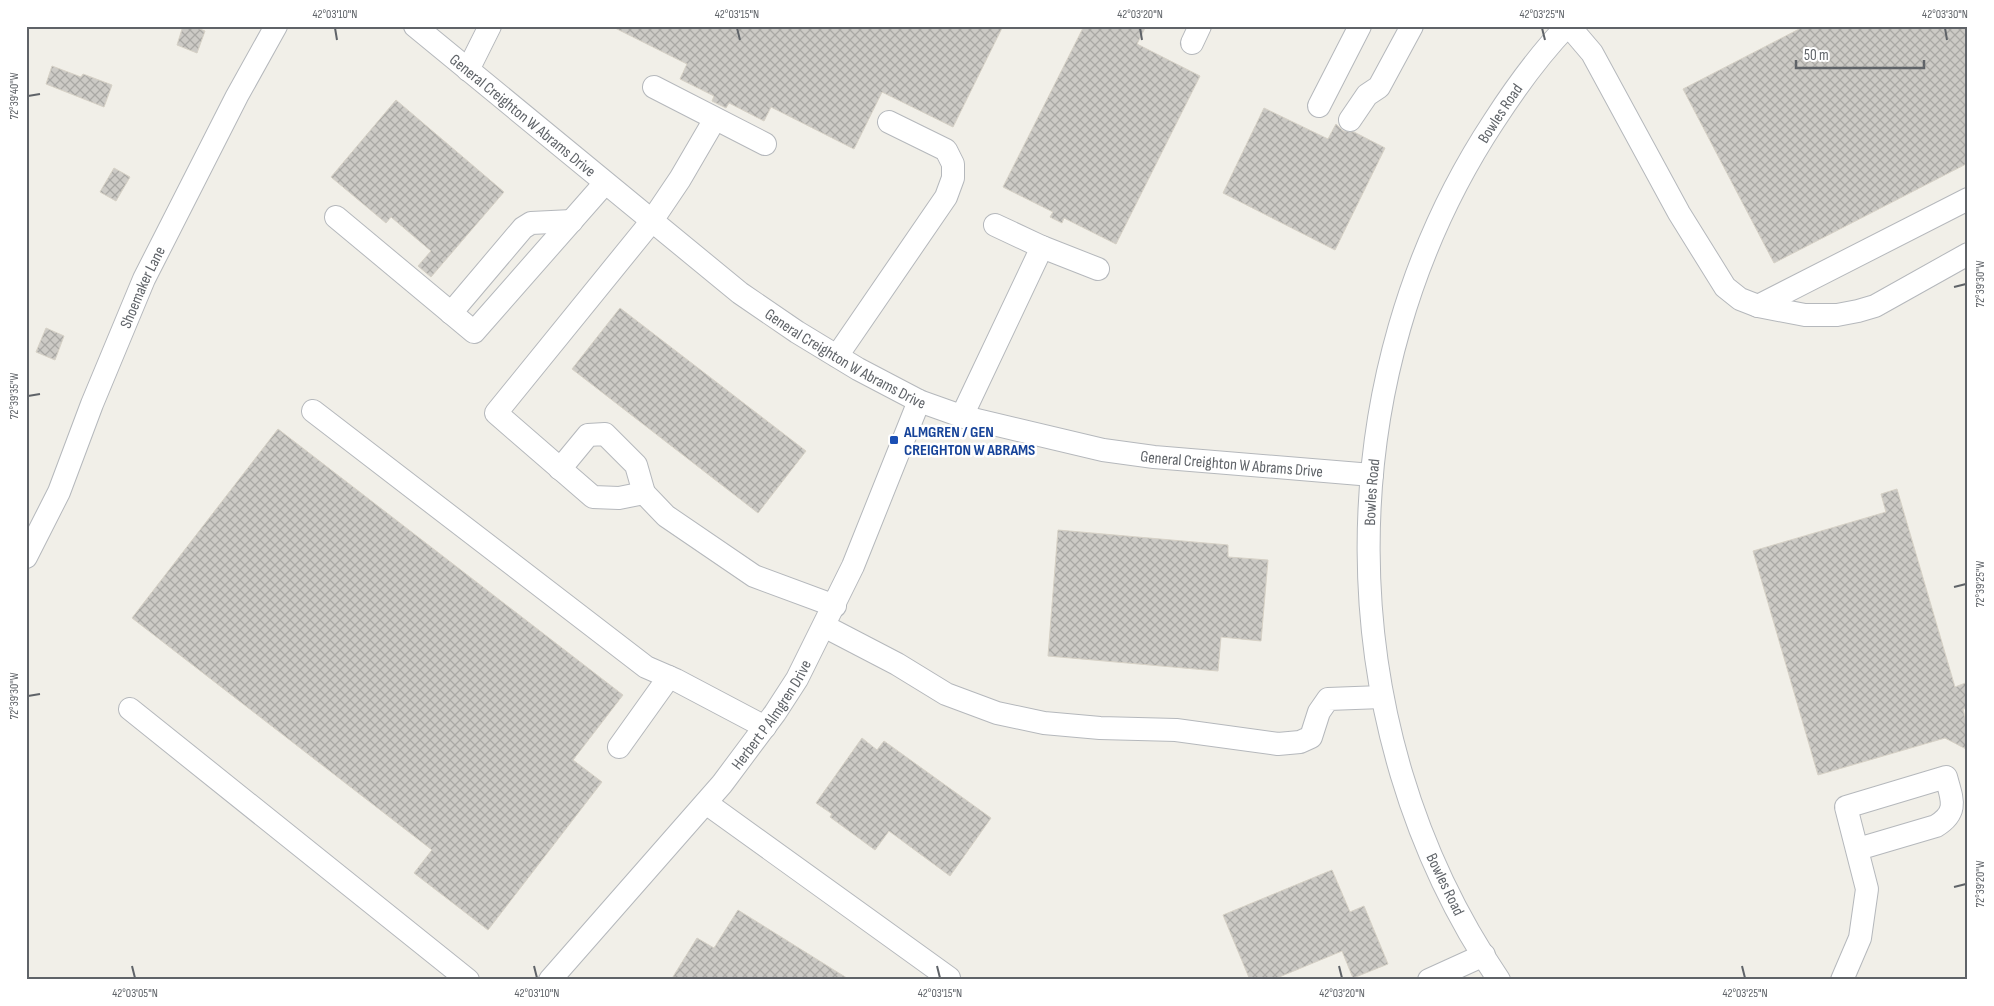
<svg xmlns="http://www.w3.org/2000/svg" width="1994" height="1006" viewBox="0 0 1994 1006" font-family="'Sofia Sans Condensed',sans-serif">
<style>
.building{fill:url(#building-cross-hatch);stroke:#d6d1c6}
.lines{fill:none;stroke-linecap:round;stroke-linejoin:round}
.minor-casing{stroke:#b5b8bc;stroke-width:24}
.minor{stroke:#fff;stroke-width:22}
.ticks{fill:none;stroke:#5f6368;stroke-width:2}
.transit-dot{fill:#1a4fb4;stroke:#fff;stroke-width:2}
.labels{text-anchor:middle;stroke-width:5;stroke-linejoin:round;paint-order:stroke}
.street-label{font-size:16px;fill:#5f6368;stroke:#fff}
.transit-label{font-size:16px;font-weight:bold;fill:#164399;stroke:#fff;text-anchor:start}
.neatline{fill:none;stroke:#5f6368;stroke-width:2}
.ticks-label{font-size:12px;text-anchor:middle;fill:#5f6368}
</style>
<defs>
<pattern id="building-cross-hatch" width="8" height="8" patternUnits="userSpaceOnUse" patternTransform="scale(1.25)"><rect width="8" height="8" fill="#cccac5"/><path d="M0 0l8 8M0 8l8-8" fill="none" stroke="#a9a8a4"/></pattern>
</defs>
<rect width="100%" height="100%" fill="#f1efe8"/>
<g class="building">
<polygon points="183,26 192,26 205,31 197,53 177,45"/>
<polygon points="611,26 1003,26 953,127 882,92 854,149 771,107 764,121 729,103 726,108 712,101 714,96 680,79 687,64"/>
<polygon points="1084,26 1146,26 1137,44 1200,76 1116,244 1064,218 1062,223 1050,217 1053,212 1003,187"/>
<polygon points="1805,26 1968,26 1968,163 1774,263 1683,89"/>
<polygon points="52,66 81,77 83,74 112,85 104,107 46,84"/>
<polygon points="396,100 504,192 431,277 418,266 431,251 391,217 386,223 331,177"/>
<polygon points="1264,108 1328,139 1336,124 1343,131 1354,132 1385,148 1335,250 1223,193"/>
<polygon points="114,168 130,177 116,201 100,192"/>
<polygon points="620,308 806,451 758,513 572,369"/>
<polygon points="46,328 64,336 55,360 36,352"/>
<polygon points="278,429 623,695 573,760 602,782 488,930 414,873 432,850 132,618"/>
<polygon points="1897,489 1955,687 1968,682 1968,708 1963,709 1968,730 1968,750 1945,738 1818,775 1753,551 1886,512 1881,494"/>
<polygon points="1058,530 1228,545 1228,557 1268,560 1261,641 1221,637 1218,671 1048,656"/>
<polygon points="862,738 877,750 884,741 991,818 950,876 889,831 875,850 830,817 832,814 816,803"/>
<polygon points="1332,870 1350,912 1364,906 1388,964 1353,978 1342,951 1272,980 1250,980 1223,915"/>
<polygon points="738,910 850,980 671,980 697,938 714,948"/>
</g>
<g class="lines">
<defs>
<g id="minor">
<path id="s1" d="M415,26L740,293L797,332L858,369L919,401L964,417L1103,450L1154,457L1372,475"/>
<polyline points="1569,26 1592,53 1679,213 1725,287 1740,299 1758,306 1805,315 1837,315 1858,311 1875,306 1968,254"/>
<polyline points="1192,43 1200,26"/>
<polyline points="468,70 490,26"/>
<polyline points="654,87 765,144"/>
<polyline points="1319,106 1360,26"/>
<polyline points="715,119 680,179 651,222 496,413 593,497 619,498 644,493 666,516 754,576 835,606"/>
<polyline points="1350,120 1367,95 1379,87 1412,26"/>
<polyline points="336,217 474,332 605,183"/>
<polyline points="995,225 1042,247 1098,269"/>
<polyline points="1758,306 1968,199"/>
<polyline points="451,313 523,228 531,223 572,221"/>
<polyline points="837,356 946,197 953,178 953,164 946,150 889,122"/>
<polyline points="313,411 646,667 676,680 765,727"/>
<polyline points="962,416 1042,247"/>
<polyline points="560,469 588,435 605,434 636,465 644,493"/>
<path id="s2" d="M26,557L59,492L92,404L144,279L237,96L276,26"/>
<polyline points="824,626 897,664 946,694 997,713 1044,723 1100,728 1176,730 1278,744 1300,742 1311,737 1319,712 1328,699 1382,697"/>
<polyline points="130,709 468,980"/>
<polyline points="619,747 669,677"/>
<polyline points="706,803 949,978"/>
<path id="s3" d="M550,980L722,784L775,713L797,679L853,566L919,401"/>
<polyline points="1429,980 1484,955"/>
<path id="s4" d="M1499,980C1326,726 1326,376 1494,121C1516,87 1539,55 1567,26"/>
<path d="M1842,980L1860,938L1867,889L1846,807L1946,777C1952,799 1959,812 1936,826L1858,849"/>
</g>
</defs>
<use href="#minor" class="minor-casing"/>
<use href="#minor" class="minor"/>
</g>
<path class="ticks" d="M335,28L337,40M737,28L740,40M1140,28L1142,40M1542,28L1545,40M1945,28L1947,40M28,96L40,94M1954,287L1966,284M28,396L40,394M1954,587L1966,584M28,696L40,694M1954,887L1966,884M132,966L135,978M534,966L537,978M937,966L940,978M1339,966L1342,978M1742,966L1745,978"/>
<rect class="transit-dot" x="889" y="435" width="10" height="10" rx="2.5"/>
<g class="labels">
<g class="street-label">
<text dy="6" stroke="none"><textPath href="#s4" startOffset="919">Bowles Road</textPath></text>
<text dy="6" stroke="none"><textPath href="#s1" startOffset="140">General Creighton W Abrams Drive</textPath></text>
<text dy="6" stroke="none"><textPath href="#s2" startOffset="294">Shoemaker Lane</textPath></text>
<text dy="6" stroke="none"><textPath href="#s1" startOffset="545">General Creighton W Abrams Drive</textPath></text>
<text dy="6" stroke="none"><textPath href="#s1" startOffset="950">General Creighton W Abrams Drive</textPath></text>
<text dy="6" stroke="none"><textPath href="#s4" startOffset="514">Bowles Road</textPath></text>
<text dy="6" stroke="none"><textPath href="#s3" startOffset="346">Herbert P Almgren Drive</textPath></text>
<text transform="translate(1446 884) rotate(64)" y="6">Bowles Road</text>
</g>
<g class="transit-label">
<text x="904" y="437">ALMGREN / GEN<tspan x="904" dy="18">CREIGHTON W ABRAMS</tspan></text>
</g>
</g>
<rect width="1994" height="1006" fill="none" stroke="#ffffff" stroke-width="55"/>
<path d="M1796 60v8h128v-8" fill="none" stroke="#5f6368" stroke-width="2.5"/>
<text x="1804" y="60" font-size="15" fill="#5f6368" stroke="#ffffff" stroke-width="4" paint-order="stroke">50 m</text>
<rect x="28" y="28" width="1938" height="950" class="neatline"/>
<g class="ticks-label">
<text x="335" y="18">42°03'10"N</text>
<text x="737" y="18">42°03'15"N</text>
<text x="1140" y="18">42°03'20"N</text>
<text x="1542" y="18">42°03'25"N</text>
<text x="1945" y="18">42°03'30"N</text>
<text transform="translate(14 96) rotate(-90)" y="4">72°39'40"W</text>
<text transform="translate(1980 284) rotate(-90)" y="4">72°39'30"W</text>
<text transform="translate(14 396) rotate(-90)" y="4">72°39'35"W</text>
<text transform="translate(1980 584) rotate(-90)" y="4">72°39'25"W</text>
<text transform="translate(14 696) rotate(-90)" y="4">72°39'30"W</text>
<text transform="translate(1980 884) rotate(-90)" y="4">72°39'20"W</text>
<text x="135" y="997">42°03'05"N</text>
<text x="537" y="997">42°03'10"N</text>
<text x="940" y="997">42°03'15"N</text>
<text x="1342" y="997">42°03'20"N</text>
<text x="1745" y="997">42°03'25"N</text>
</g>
</svg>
